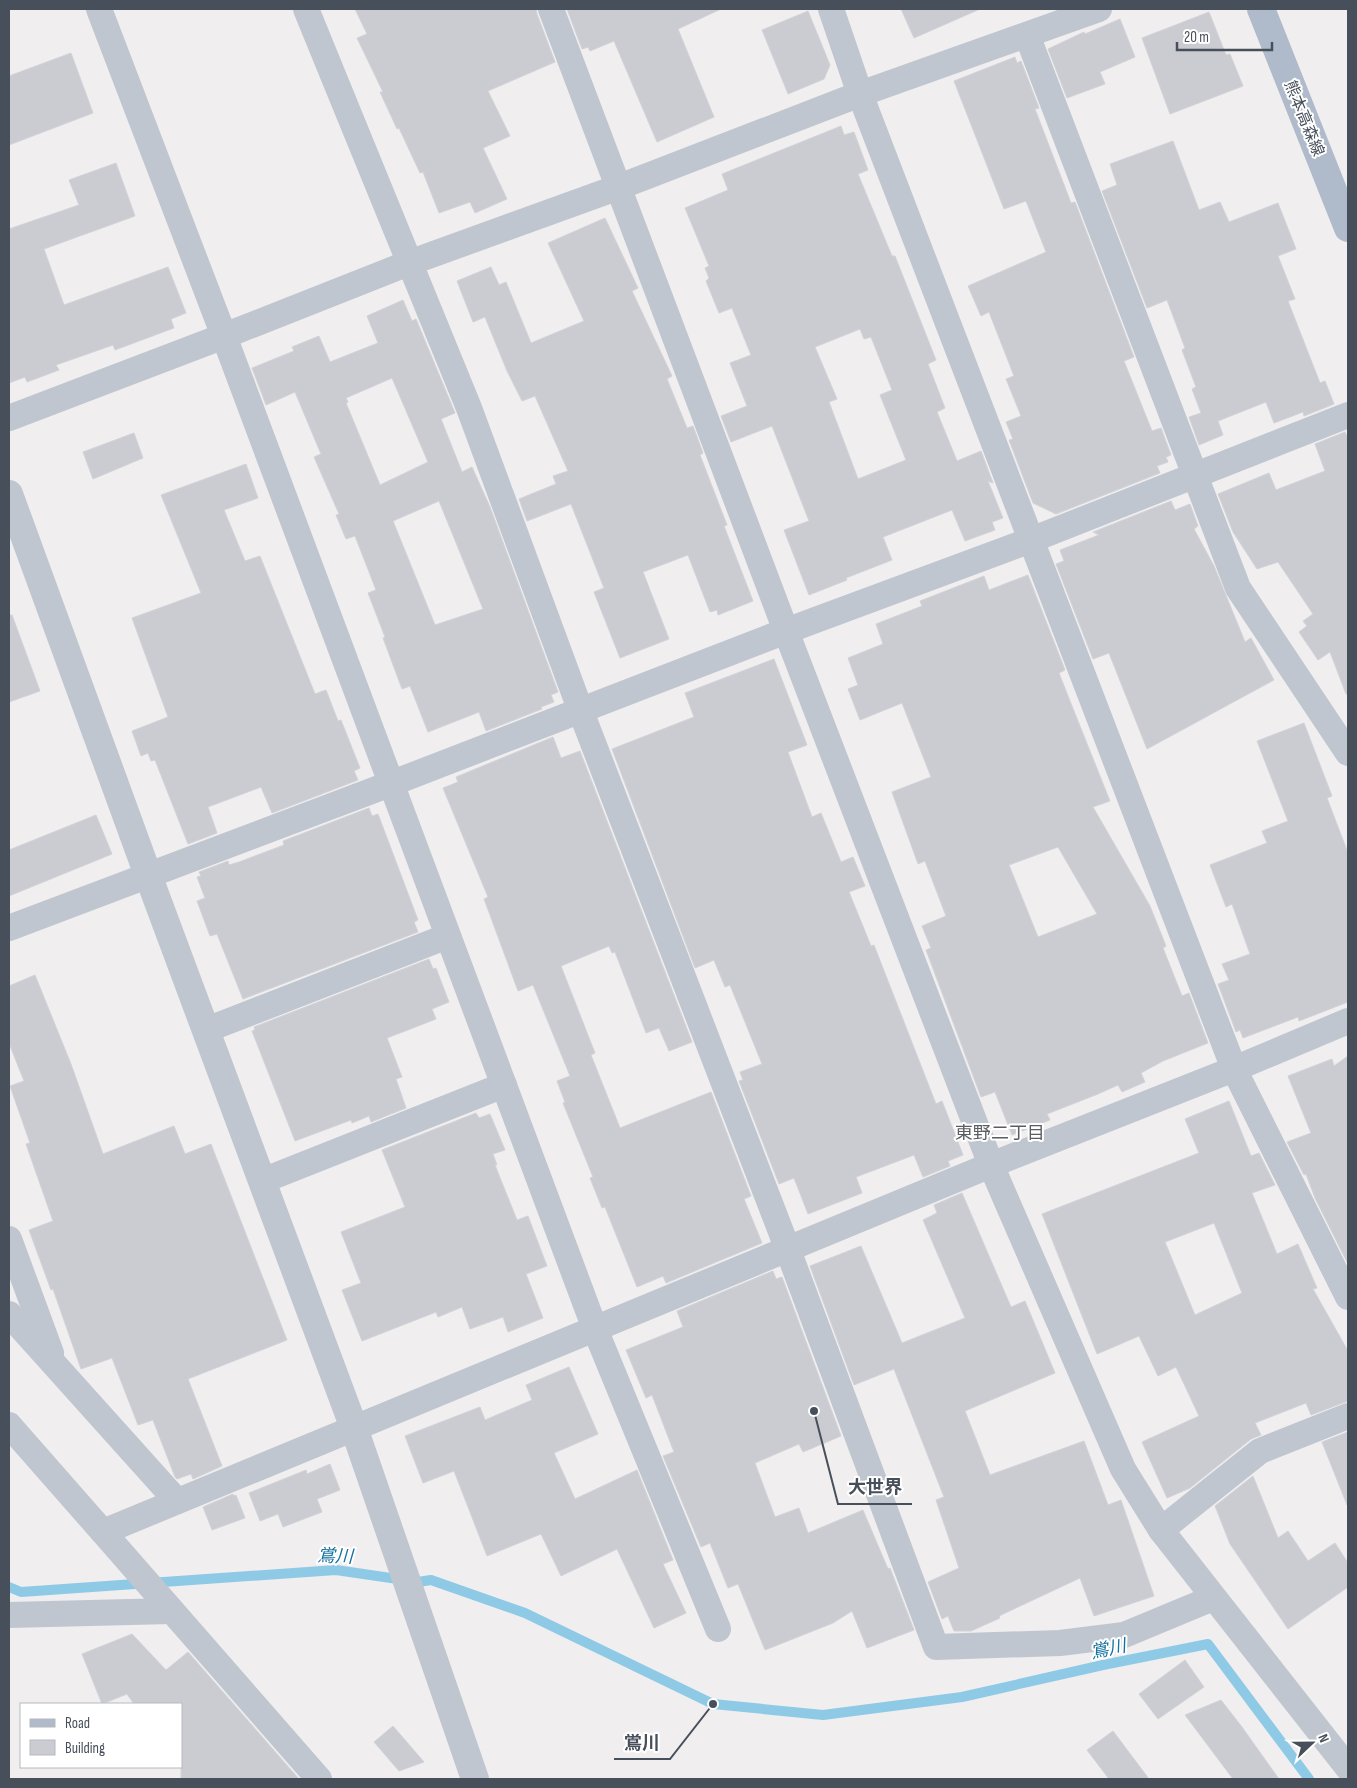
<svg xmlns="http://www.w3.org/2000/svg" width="1357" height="1788" viewBox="0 0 1357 1788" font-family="'Sofia Sans Condensed','Noto Sans JP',sans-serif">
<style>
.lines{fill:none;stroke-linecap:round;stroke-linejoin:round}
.stream{stroke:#8ecae6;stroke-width:10}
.building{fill:#cbccd2;stroke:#d2d3d9;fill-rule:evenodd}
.minor{stroke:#bfc6cf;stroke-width:26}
.tertiary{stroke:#bfc6cf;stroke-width:28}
.primary{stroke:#afbacb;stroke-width:28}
.labels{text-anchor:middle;stroke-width:4;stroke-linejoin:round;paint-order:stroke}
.street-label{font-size:16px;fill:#474f5a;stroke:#fff}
.neighbourhood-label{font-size:18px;fill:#5b5d62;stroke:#fff}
.water-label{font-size:18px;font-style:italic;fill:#15729f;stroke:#fff}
.leader{fill:none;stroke:#474f5a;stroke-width:2}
.callout-dot{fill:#474f5a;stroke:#fff;stroke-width:2}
.callout-label{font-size:18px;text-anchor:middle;font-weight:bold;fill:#474f5a;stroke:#fff;stroke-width:4;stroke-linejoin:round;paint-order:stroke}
</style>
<rect width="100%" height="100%" fill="#f0eeee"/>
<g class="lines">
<polyline class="stream" points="9,1587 21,1592 336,1570 418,1582 431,1580 525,1613 713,1704 823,1715 962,1697 1103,1665 1208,1644 1309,1779"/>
</g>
<g class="building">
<polygon points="355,9 536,9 537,14 555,62 488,91 510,136 483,148 507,199 475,213 470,202 439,213 423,172 420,173 399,128 397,129 380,92 383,92 357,38 367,34"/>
<polygon points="567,9 721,9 678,29 714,117 657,142 614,41 590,51 588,47 582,49"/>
<polygon points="901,9 980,9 914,38"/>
<polygon points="808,11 830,65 824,79 788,94 762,30"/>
<polygon points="1209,12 1226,55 1230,54 1243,86 1170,114 1142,38"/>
<polygon points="1120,19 1135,57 1100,72 1105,84 1067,98 1048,49 1084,32 1085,34"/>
<polygon points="71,53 93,113 9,145 9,76"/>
<polygon points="1015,57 1017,63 1021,61 1039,108 1035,109 1071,203 1075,202 1134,357 1124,361 1152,431 1161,428 1171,455 1166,457 1168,462 1157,466 1160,473 1056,514 1033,503 1009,440 1013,439 1006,422 1021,416 1006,379 1014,376 989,312 981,316 968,286 1046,252 1026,201 1004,209 954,81"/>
<path d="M841,126L844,135L854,132L868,170L858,174L892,256H895L936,360L928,364L945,408L937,412L957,461L981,451L993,483L988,481L1003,518L992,522L995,530L965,541L952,510L883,537L892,560L846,578L847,580L809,595L784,530L809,521L772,426L731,442L721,416L747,406L730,363L751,355L732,308L719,313L706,281L709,278L705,268L709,266L685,208L728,190L722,174ZM860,329L864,339L871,337L892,390L880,395L906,460L858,479L829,402L837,399L815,347Z"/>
<polygon points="1173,141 1199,210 1220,202 1229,222 1278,203 1296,249 1278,256 1295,299 1288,301 1320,383 1325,381 1334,404 1304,416 1303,412 1274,423 1266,402 1218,421 1223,435 1199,445 1189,417 1201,413 1192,389 1196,387 1182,350 1185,348 1167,300 1147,308 1102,191 1117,185 1110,164"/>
<polygon points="116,163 135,216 44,249 64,305 168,267 186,313 171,319 174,328 115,350 113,345 56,365 59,370 27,382 25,377 9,383 9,229 79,205 69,180"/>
<polygon points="605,218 638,288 632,291 672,376 667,379 687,428 693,426 703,453 700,455 727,525 724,526 753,601 718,615 717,610 710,612 688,555 643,572 669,639 620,658 594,592 604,588 571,504 527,521 519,499 556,484 553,476 568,471 535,396 522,401 507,371 485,317 473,322 457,281 491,267 499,285 506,282 531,343 584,321 548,243"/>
<path d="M403,300L412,321L416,319L455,413L441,419L462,472L472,467L490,507L558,692L551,695L554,702L541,707L542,709L486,731L479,712L428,732L410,686L402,689L383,638L385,637L368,593L376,590L355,536L346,539L336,515L339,514L314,457L321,454L295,392L266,405L252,368L294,351L292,347L319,336L330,362L378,343L367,316ZM392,378L428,462L380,485L346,403L348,402L346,398ZM439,501L483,609L435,625L393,521Z"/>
<polygon points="1345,432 1348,439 1348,694 1346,694 1330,652 1318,660 1299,632 1307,626 1303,621 1313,614 1278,562 1257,569 1233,532 1218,494 1269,473 1276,490 1325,471 1315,444"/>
<polygon points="134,433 143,458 93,479 83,452"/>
<polygon points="246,464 258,498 224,510 245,561 260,556 315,694 326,690 338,721 341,720 360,768 354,771 358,780 272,813 261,787 208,807 217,833 188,844 155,760 151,761 148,753 141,756 132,731 168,717 132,618 201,593 161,495"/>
<polygon points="1171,501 1175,510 1190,504 1198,526 1194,529 1214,566 1245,642 1251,638 1274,680 1147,749 1109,653 1093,659 1056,564 1064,561 1060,550 1099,535 1093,532"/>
<path d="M1028,575L1065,670L1059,673L1068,696L1110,801L1093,807L1150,906L1166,946L1163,948L1182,996L1189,993L1208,1043L1163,1061L1141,1073L1145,1082L1122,1092L1118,1085L1098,1094L1047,1114L1050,1120L1012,1135L995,1092L981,1097L926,950L931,948L922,926L946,916L925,861L918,864L892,792L931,777L902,703L860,720L848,689L858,685L848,658L883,644L876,624L922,606L920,601L984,576L989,590ZM1058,847L1097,914L1038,937L1009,865Z"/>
<polygon points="9,615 12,615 40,691 9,702"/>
<polygon points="774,659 807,745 788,752 812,817 821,813 841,862 853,857 865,886 849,892 871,946 874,945 936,1104 942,1101 963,1155 948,1161 950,1166 923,1177 914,1155 856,1177 862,1193 808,1214 794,1178 779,1184 739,1081 743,1080 740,1072 762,1064 730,985 725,987 714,960 695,968 612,749 694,717 685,693"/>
<polygon points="1304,723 1332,796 1327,798 1348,853 1348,1002 1299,1021 1298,1017 1243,1038 1240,1030 1236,1032 1218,984 1229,980 1222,964 1250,954 1232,904 1226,907 1210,865 1267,843 1262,831 1288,821 1257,741"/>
<polygon points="553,737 561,758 580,751 692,1042 669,1051 659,1028 646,1033 615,952 612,953 609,946 561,966 595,1053 591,1055 620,1128 711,1092 751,1196 744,1199 762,1243 666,1283 663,1276 637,1287 605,1207 602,1208 590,1178 593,1177 563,1103 565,1102 557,1081 570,1076 533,985 518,991 484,899 488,897 443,788 458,782 456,777"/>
<polygon points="369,808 372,816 378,814 418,920 414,922 418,932 243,999 217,934 210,936 197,901 205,898 197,877 201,876 199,872 228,861 229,865 239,862 284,845 283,841"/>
<polygon points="96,815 112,854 9,896 9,850"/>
<polygon points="429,959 433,969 436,968 449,1002 432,1009 436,1019 387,1038 402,1077 396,1079 406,1108 371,1122 369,1116 352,1123 351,1120 295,1141 252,1031 255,1030 254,1027"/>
<polygon points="35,975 71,1064 103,1154 174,1126 185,1154 211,1144 287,1340 188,1379 222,1466 193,1479 191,1474 177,1479 175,1477 153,1420 138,1425 112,1358 81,1369 53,1289 51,1290 29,1230 53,1221 26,1144 30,1143 10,1086 24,1081 9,1043 9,986"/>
<polygon points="1348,1056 1348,1264 1315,1198 1306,1174 1304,1175 1287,1142 1311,1133 1288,1076 1332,1059 1334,1066"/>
<path d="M1229,1101L1251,1156L1259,1153L1275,1185L1252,1193L1277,1254L1298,1244L1317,1288L1313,1289L1348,1351V1401L1311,1415L1306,1403L1255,1423L1261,1435L1251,1439L1190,1488L1167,1498L1142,1442L1199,1416L1176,1367L1158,1376L1139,1336L1097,1354L1042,1214L1199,1153L1185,1119ZM1214,1223L1242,1293L1195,1315L1165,1242Z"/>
<polygon points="476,1113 479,1118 490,1114 505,1150 493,1154 497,1165 495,1165 517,1220 528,1216 547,1266 526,1274 543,1318 508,1332 503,1317 470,1329 462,1307 438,1317 436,1312 362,1341 342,1290 361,1283 341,1232 405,1207 382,1150"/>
<polygon points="962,1193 1011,1307 1025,1301 1055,1373 965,1411 990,1475 1084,1441 1108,1505 1121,1500 1154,1596 1094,1616 1080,1578 999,1616 1000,1618 971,1631 954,1631 948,1616 942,1619 928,1582 959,1568 936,1500 944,1497 894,1369 854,1385 810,1266 861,1246 902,1343 965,1318 923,1220 937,1213 934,1205"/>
<polygon points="773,1271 776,1279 782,1277 841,1436 803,1452 799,1444 755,1463 775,1517 799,1508 808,1533 863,1510 888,1569 890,1568 914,1630 867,1648 852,1611 833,1623 765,1650 738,1584 728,1588 710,1543 701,1547 663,1456 674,1452 652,1395 646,1398 626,1350 683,1327 677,1311"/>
<polygon points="569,1367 598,1434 554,1453 575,1499 637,1470 673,1560 663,1564 686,1613 654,1628 617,1549 561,1576 541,1534 487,1556 454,1471 423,1483 405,1436 480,1407 485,1420 532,1400 526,1385"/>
<polygon points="1348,1432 1348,1504 1347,1505 1322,1442"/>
<polygon points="330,1464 340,1490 317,1499 322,1512 283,1527 278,1514 260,1521 249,1493 306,1470 307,1474"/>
<polygon points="1253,1476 1278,1538 1288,1531 1308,1561 1335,1543 1348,1563 1348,1587 1288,1629 1230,1544 1215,1506"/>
<polygon points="233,1494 234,1496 236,1495 245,1518 212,1530 203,1507"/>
<polygon points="132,1634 166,1670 188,1652 299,1779 181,1779 181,1704 134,1704 127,1694 102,1704 82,1654"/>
<polygon points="1185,1660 1204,1687 1158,1719 1139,1694"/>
<polygon points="1221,1700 1242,1727 1279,1779 1233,1779 1185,1715"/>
<polygon points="393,1726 424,1762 399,1771 374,1742"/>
<polygon points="1113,1731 1149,1779 1109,1779 1087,1750"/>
</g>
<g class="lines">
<g class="minor">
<polyline points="99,9 224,336 595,1329 718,1629"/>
<polyline points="306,9 469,408 580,709 788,1250 936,1647 1060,1643 1124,1635 1213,1598"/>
<polyline points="551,9 786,631 991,1165 1123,1469 1161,1530 1348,1768"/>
<polyline points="831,9 860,94 1234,1069 1348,1297"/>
<polyline points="1027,35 1238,588 1348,753"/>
<polyline points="9,418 224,336 409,263 619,187 860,94 1099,9"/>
<polyline points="9,928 390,784 786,631 1031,540 1348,415"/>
<polyline points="206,1030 448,936"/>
<polyline points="262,1181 504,1085"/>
<polyline points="9,1239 51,1353"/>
<polyline points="9,1314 177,1501"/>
<polyline points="9,1425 103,1532 991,1165 1234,1069 1348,1021"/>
<polyline points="1161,1530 1260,1451 1348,1416"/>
<polyline points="103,1532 319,1779"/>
<polyline points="9,1615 171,1611"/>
</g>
<polyline class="tertiary" points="9,494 148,875 354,1428 475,1779"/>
<polyline class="primary" points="1261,9 1348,228"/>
</g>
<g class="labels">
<g class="street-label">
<text transform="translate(1305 118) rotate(68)" y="6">熊本高森線</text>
</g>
<g class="neighbourhood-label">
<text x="1000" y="1139">東野二丁目</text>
</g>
<g class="water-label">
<text transform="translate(335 1556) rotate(2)" y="6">鴬川</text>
<text transform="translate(1108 1649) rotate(-12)" y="6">鴬川</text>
</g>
</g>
<path class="leader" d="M814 1411L838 1504H912M713 1704L670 1759H614"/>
<g class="callout-dot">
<circle cx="814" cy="1411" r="5"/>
<circle cx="713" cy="1704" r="5"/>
</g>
<g class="callout-label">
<text x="875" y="1493">大世界</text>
<text x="642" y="1749">鴬川</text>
</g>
<rect width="1357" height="1788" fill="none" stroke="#474f5a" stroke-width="20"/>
<rect x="20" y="1703" width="162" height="65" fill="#ffffff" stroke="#b5b9bd"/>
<rect x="30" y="1719" width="25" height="8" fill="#afbacb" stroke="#b5b9bd"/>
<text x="65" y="1728" font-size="15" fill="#474f5a">Road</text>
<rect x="30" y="1740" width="25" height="15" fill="#cbccd2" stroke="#b5b9bd"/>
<text x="65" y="1753" font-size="15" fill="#474f5a">Building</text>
<g transform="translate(1312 1743) rotate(68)" stroke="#ffffff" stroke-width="4" paint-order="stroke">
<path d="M0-4L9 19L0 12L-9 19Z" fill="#474f5a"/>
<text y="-8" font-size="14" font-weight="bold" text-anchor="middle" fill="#474f5a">N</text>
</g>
<path d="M1177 42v8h95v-8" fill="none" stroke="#474f5a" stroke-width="2.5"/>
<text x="1184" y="42" font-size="15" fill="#474f5a" stroke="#ffffff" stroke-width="4" paint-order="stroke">20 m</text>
</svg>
